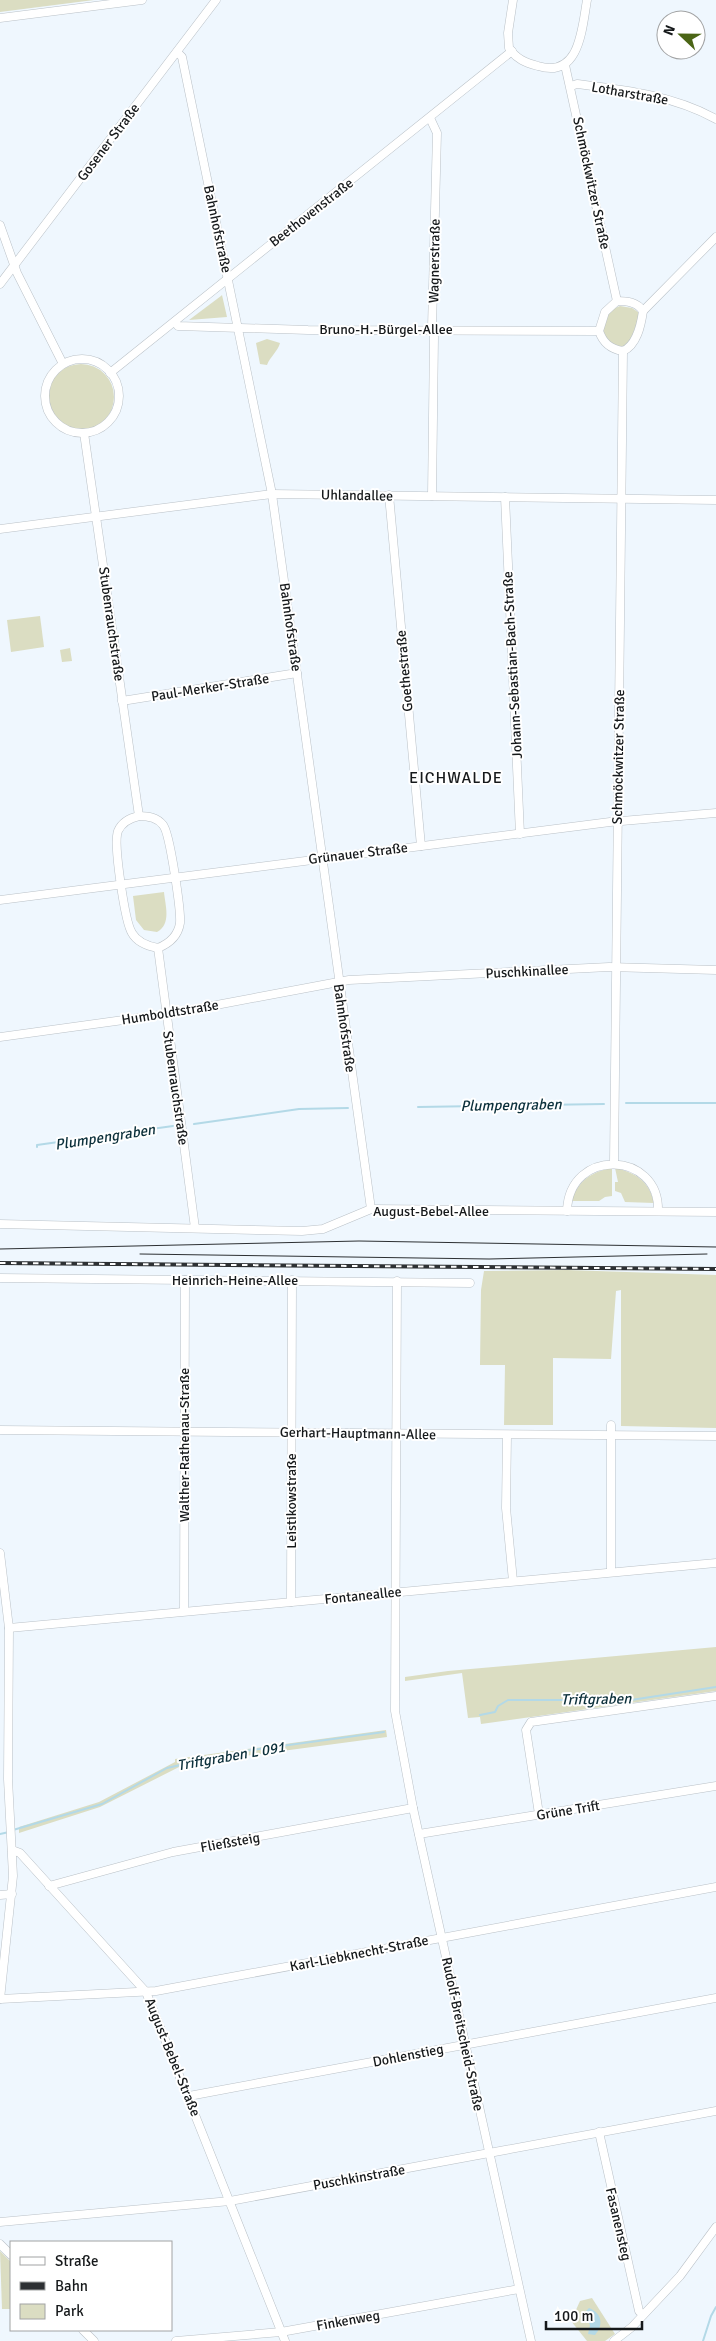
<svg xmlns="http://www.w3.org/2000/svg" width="716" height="2341" viewBox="0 0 716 2341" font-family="Signika,sans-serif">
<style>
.green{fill:#dbddc2}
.water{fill:#b3d9e7}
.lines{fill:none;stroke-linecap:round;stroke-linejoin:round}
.stream{stroke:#b3d9e7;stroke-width:2}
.minor-casing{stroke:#bac1c7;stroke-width:9}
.minor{stroke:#fff;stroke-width:8}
.tram{stroke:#2d3033;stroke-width:1}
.rail-casing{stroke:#2d3033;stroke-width:4}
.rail{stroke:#fff;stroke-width:2;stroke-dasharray:5.5;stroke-linecap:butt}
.labels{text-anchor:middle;stroke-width:4;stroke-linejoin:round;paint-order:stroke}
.street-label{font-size:14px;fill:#16191b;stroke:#fff}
.water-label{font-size:15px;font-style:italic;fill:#0c303b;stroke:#fff}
.quarter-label{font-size:16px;letter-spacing:1px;fill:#16191b;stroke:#fff}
</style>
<rect width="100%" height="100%" fill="#eff7fe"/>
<g class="green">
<polygon points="0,0 94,0 0,12"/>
<polygon points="222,295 227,317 189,320 221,296"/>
<path d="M620,306L632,308L638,312L639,316L630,343L626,347C599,350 595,314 620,306Z"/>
<path d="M267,339L280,343C278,351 270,357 267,365L260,364L256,343Z"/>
<circle cx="81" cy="397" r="33"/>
<polygon points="40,616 44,647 11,652 7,620"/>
<polygon points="70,648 72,661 62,662 60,650"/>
<path d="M164,892C165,905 172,924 157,932L144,930L136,920L133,896Z"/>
<path d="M612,1168V1196L605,1197L599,1201H571C579,1181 590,1172 612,1168Z"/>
<path d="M615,1168C635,1172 650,1182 654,1203L625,1202L621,1193L615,1191V1182H618Z"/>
<polygon points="567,1270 716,1275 716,1428 621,1426 621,1290 616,1291 611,1359 553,1358 553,1425 504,1425 505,1365 480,1365 481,1290 484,1271"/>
<polygon points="716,1647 716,1691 481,1724 480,1717 468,1718 462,1673 405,1681 405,1677 448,1671"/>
<polygon points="386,1730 387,1737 185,1764 100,1807 19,1833 19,1827 99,1802 175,1762 175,1759"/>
<polygon points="0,2251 11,2262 11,2309 2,2309"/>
<polygon points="592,2298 615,2334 605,2341 587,2341 571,2321 580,2301"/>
</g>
<path class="water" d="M589,2308C602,2313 604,2325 595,2335L588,2334L590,2325L584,2313Z"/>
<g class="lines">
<g class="stream">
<polyline points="626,1103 716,1103"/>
<polyline points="418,1107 604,1104"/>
<polyline points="194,1124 299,1109 348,1108"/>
<polyline points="37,1147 37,1145 173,1126"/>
<polyline points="480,1715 495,1712 498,1706 508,1700 631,1700 716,1687"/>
<polyline points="13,1830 102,1804 167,1768 237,1752 384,1732"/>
<polyline points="0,1834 9,1832"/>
<polyline points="703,2341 711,2316 716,2307"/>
</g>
<defs>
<g id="minor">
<path d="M513,0L508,33L509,48C516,59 526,63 538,66C580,79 582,28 587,0"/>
<polyline points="0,18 142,0"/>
<polyline points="177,52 182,57 272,494 371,1209"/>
<polyline points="565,65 617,301"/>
<path d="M571,86L577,84C625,90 672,95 716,119"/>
<polyline points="430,118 437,133 432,328 434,337 432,496"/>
<polyline points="0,225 17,273 63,364"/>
<polyline points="0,284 216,0"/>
<path d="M617,301C627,301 637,302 643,311C641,325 637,345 623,351C610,349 603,343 599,331L605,312Z"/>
<polyline points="643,311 716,237"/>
<polyline points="175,322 178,326 308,330 599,331"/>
<circle cx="82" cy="396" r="37"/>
<polyline points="110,373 512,51"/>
<polyline points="84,433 139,816"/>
<polyline points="389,495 421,846"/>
<polyline points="505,497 520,834"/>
<polyline points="0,529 272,494 716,500"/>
<polyline points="122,701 297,673"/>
<path d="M139,816C148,816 157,817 163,825C170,833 181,911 180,923C178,936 168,944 158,948C147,946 137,942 132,933C125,922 113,843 118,831C122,822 130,818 139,816Z"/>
<polyline points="0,900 610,822 716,813"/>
<polyline points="158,948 195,1228"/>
<polyline points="0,1037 174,1013 349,980 609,967 716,970"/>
<polyline points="614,1163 623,351"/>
<path d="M567,1211C569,1147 660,1151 658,1211"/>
<polyline points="0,1224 302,1231 323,1229 371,1209 716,1212"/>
<polyline points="0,1278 470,1283"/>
<polyline points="397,1281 395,1711 413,1808 531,2341"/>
<polyline points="0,1430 716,1436"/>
<polyline points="507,1435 506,1508 513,1581"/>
<polyline points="0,1553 9,1628 8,1779 13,1876 0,1999"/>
<polyline points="611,1572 611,1425"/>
<polyline points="291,1602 292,1280"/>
<polyline points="184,1611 185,1280"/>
<polyline points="9,1628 716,1563"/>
<polyline points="539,1814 526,1730 531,1722 716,1696"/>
<polyline points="419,1834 716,1786"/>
<polyline points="12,1850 20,1853 146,1992 285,2341"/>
<polyline points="49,1886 173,1852 413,1808"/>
<polyline points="0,1895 12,1894"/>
<polyline points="0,1999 156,1991 716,1887"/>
<polyline points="189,2096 716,1998"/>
<polyline points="599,2132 639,2311 643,2315"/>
<polyline points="0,2222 230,2201 716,2111"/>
<polyline points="0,2244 11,2255"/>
<polyline points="83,2330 94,2341"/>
<polyline points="176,2341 281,2332 519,2289"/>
<polyline points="614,2341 632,2327 680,2276 716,2227"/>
</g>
</defs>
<use href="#minor" class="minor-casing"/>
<use href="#minor" class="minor"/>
<g class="tram">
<polyline points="0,1249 359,1241 716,1247"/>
<polyline points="140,1254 489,1259 707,1254"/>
</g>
<defs>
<polyline id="rail" points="0,1263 716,1269"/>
</defs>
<use href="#rail" class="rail-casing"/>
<use href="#rail" class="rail"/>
</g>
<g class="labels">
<g class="street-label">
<text transform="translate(630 93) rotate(10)" y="5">Lotharstraße</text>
<text transform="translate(108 142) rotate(-53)" y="5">Gosener Straße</text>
<text transform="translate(592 183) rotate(78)" y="5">Schmöckwitzer Straße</text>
<text transform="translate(311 212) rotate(-38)" y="5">Beethovenstraße</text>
<text transform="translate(218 229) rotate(78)" y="5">Bahnhofstraße</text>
<text transform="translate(434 261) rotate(-89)" y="5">Wagnerstraße</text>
<text x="386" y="334">Bruno-H.-Bürgel-Allee</text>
<text transform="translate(357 495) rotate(1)" y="5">Uhlandallee</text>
<text transform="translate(112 624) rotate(82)" y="5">Stubenrauchstraße</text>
<text transform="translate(291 627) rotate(82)" y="5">Bahnhofstraße</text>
<text transform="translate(512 665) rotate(-93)" y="5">Johann-Sebastian-Bach-Straße</text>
<text transform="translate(404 671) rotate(-95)" y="5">Goethestraße</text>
<text transform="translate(210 687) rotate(-9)" y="5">Paul-Merker-Straße</text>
<text transform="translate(618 757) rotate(-89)" y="5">Schmöckwitzer Straße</text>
<text transform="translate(358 853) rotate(-7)" y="5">Grünauer Straße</text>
<text transform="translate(527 971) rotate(-3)" y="5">Puschkinallee</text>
<text transform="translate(170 1012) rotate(-9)" y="5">Humboldtstraße</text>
<text transform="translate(345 1028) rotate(82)" y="5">Bahnhofstraße</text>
<text transform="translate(176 1088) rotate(82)" y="5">Stubenrauchstraße</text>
<text x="431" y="1216">August-Bebel-Allee</text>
<text x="235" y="1285">Heinrich-Heine-Allee</text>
<text transform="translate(358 1433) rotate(1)" y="5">Gerhart-Hauptmann-Allee</text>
<text transform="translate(184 1445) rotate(-90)" y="5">Walther-Rathenau-Straße</text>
<text transform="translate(291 1501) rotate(-90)" y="5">Leistikowstraße</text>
<text transform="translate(363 1595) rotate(-6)" y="5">Fontaneallee</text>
<text transform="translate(568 1810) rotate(-9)" y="5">Grüne Trift</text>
<text transform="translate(230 1842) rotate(-10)" y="5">Fließsteig</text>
<text transform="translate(359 1953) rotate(-11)" y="5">Karl-Liebknecht-Straße</text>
<text transform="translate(463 2034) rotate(78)" y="5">Rudolf-Breitscheid-Straße</text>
<text transform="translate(408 2055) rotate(-11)" y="5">Dohlenstieg</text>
<text transform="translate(173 2057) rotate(68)" y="5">August-Bebel-Straße</text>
<text transform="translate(359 2177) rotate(-10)" y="5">Puschkinstraße</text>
<text transform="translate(619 2224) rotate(77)" y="5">Fasanensteg</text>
<text transform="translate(348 2320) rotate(-10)" y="5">Finkenweg</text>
</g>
<g class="water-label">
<text transform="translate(511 1105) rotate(-1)" y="5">Plumpengraben</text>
<text transform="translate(105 1137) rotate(-9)" y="5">Plumpengraben</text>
<text transform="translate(596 1699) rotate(-1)" y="5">Triftgraben</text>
<text transform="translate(231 1756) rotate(-10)" y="5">Triftgraben L 091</text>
</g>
<g class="quarter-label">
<text x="456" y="783">EICHWALDE</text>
</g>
</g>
<rect x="10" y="2241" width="162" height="90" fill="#ffffff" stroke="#a2a3a4"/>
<rect x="20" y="2257" width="25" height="8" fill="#ffffff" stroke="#a2a3a4"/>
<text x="55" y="2266" font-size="15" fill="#16191b">Straße</text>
<rect x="20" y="2282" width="25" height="8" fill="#2d3033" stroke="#a2a3a4"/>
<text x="55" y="2291" font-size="15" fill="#16191b">Bahn</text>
<rect x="20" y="2304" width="25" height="15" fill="#dbddc2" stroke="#a2a3a4"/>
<text x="55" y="2316" font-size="15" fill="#16191b">Park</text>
<g transform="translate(681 35) rotate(292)"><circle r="24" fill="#ffffff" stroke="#a2a3a4"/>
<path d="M0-4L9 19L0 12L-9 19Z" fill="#4b6516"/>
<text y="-8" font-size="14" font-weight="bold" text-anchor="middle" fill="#16191b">N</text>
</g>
<path d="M546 2321v8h96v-8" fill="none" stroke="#16191b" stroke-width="2.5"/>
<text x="554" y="2321" font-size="15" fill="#16191b" stroke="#ffffff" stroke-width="4" paint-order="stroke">100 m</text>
</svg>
